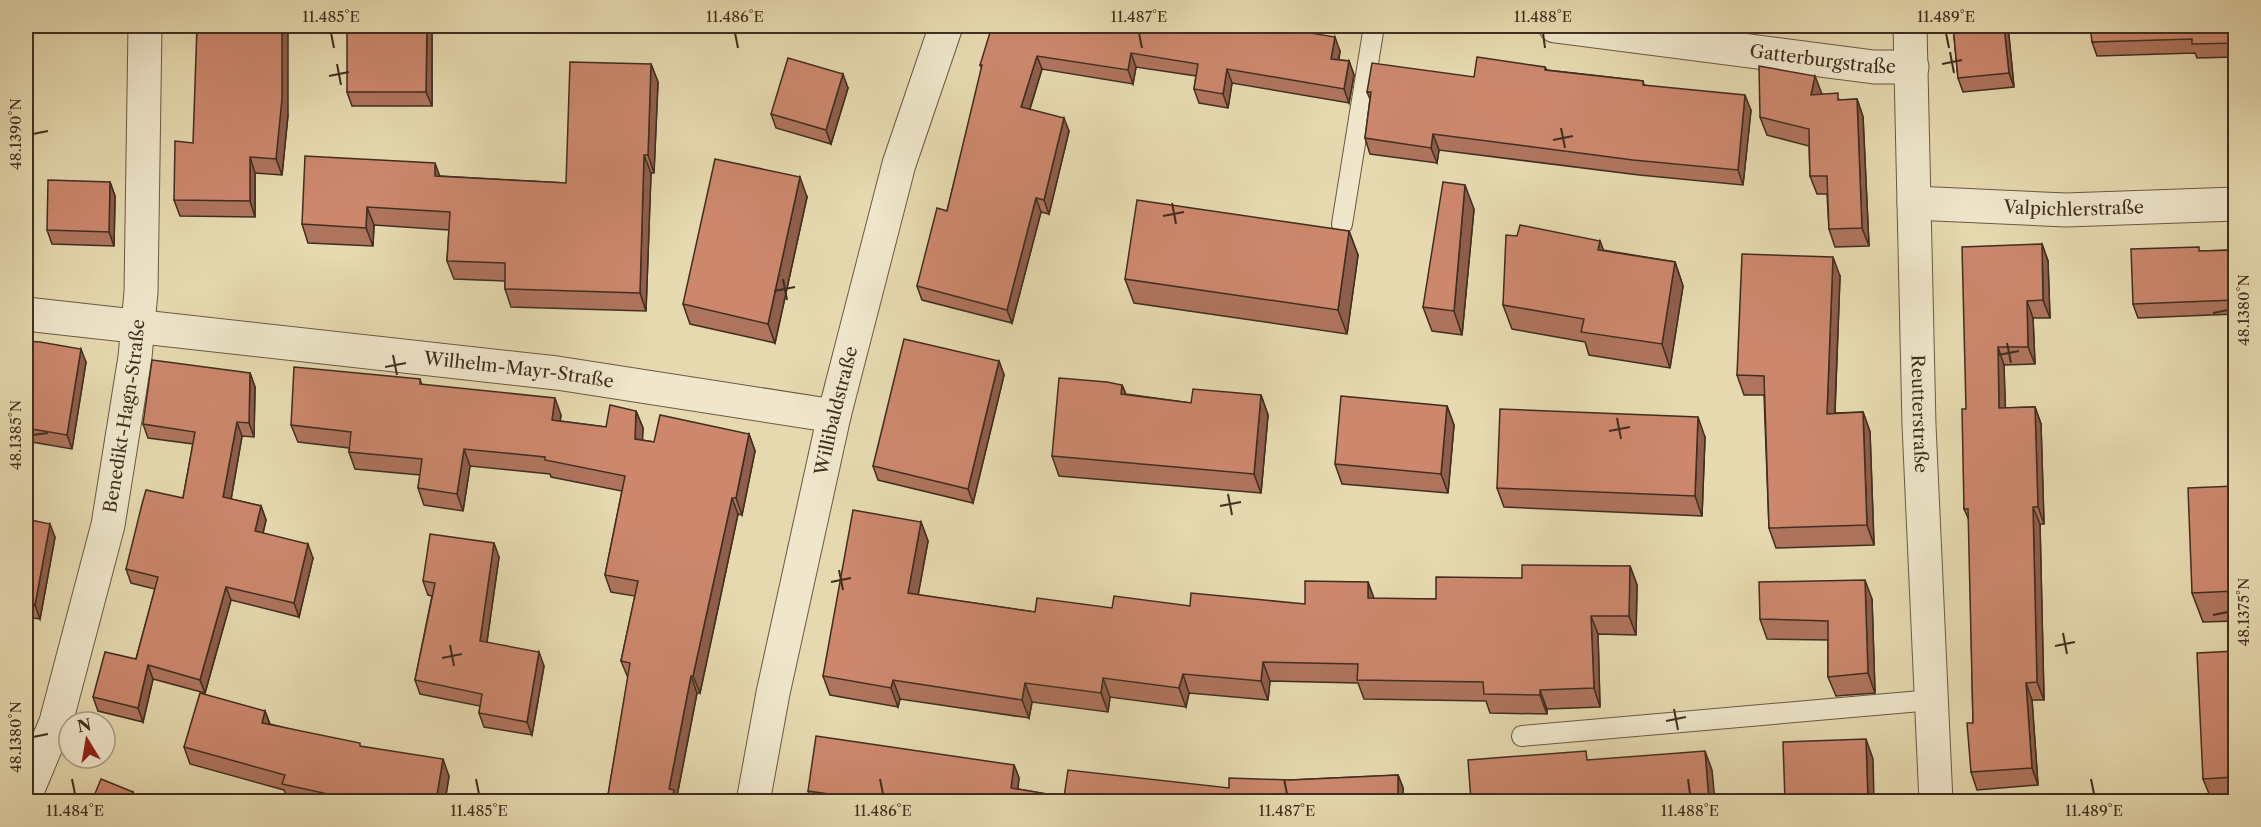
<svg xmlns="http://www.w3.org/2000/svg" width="2261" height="827" viewBox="0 0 2261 827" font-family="'Libre Caslon Text',serif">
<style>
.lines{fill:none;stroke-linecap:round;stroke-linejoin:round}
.service-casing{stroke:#6a5943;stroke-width:22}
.minor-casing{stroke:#6a5943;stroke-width:35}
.tertiary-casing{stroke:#6a5943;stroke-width:35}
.service{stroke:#efe6cb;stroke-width:20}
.minor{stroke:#efe6cb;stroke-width:33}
.tertiary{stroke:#efe6cb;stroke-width:33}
.wall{fill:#af745e;stroke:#402e1f;stroke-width:1.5}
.shaded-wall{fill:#8f5e4c;stroke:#402e1f;stroke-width:1.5}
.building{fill:#cc876d;stroke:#402e1f;stroke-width:1.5}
.ticks{fill:none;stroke:#402e1f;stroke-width:2}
.labels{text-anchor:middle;stroke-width:4.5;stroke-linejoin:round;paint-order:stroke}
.street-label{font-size:18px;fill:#402e1f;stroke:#efe6cb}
.neatline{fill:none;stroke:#402e1f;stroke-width:2}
.ticks-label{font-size:15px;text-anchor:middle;fill:#402e1f}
</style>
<rect width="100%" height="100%" fill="#e6d9af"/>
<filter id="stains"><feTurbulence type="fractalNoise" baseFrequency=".00333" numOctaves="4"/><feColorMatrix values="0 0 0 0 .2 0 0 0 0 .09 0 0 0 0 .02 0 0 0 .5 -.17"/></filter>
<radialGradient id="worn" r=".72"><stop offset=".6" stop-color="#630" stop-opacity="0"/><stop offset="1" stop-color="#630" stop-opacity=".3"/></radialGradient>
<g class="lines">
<defs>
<g id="service">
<polyline points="1342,224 1374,26"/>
<polyline points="1522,736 1932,700"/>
</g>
<g id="minor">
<path id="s1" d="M1555,26L1874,67H1912"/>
<path id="s2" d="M1910,26L1919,425L1936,802"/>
<path id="s3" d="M1914,203L2066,210L2236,204"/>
<path id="s4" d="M26,314L557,373L834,416"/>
<path id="s5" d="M26,794L56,722L108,525L135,357L141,292L145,26"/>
</g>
<g id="tertiary">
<path id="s6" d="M753,802L773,693L834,416L899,164L946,26"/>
</g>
</defs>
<use href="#service" class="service-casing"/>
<use href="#minor" class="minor-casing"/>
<use href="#tertiary" class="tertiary-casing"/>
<use href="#service" class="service"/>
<use href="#minor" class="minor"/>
<use href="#tertiary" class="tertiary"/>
</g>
<g class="wall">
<polygon points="794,26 866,26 866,33 796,32"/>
<polygon points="1953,26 2008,26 2014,87 1963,92 1958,78"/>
<polygon points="2235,26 2235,57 2197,58 2195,53 2097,56 2092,42"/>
<polygon points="1082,31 1340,51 1339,60 1349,61 1354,75 1349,103 1232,83 1228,108 1199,103 1194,89 1196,76 1136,67 1133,84 1042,69 1030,109 1069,131 1049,214 1041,212 1012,323 922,300 917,286 947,211 982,69 980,65"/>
<polygon points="432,35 432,106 352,106 347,92"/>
<polygon points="651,64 658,82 654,173 651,173 646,311 511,307 505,289 505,281 454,279 447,261 449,230 374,225 373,246 308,243 302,224 440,176 566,183"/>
<polygon points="1545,67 1547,70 1643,81 1644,85 1751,110 1743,185 1639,175 1439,150 1437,163 1370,154 1365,138 1370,99 1367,92"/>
<polygon points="848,88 831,144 776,128 771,114"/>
<polygon points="1822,94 1841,100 1857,99 1863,117 1869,246 1835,247 1829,229 1827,194 1817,194 1810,176 1809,146 1767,135 1760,117"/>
<polygon points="288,115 282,175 255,173 255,217 180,216 174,200 193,143"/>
<polygon points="110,182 115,196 114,246 52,244 47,230"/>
<polygon points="807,197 775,343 690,324 683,304"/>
<polygon points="1474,209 1462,335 1432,331 1423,307"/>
<polygon points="1349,231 1358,255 1347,334 1134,303 1125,279"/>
<polygon points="1517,236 1600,241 1603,250 1675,262 1683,286 1670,368 1589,355 1585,342 1512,329 1503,305"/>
<polygon points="2042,244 2048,261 2050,318 2033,318 2035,364 2004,365 2005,408 2035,407 2041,424 2044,524 2040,524 2044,700 2032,700 2038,785 1977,790 1971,772 1973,723 1969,520 1964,509 1966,409"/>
<polygon points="2235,250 2235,314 2138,318 2133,304 2201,251"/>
<polygon points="1840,276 1835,413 1863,412 1870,432 1874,545 1776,548 1769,528 1764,395 1744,395 1737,375"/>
<polygon points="26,341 86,362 72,449 26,441"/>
<polygon points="999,361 1004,375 973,503 878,480 873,466"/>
<polygon points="250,373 255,387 254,437 242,436 231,499 261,506 266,520 263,533 313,558 299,617 231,600 205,693 153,679 143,722 98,711 93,697 136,659 155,589 131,583 126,569 183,498 193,444 148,438 143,424"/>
<polygon points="420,379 422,385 561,415 560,421 606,427 636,411 643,428 642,440 654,442 749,434 755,451 742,515 738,514 700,693 697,693 677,796 679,801 607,801 628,678 621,661 635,596 611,592 605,575 622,491 551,477 550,474 470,466 463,511 424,505 418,488 420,475 355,469 349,452 349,448 298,442 291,425"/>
<polygon points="1122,385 1126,394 1191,403 1261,395 1268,415 1261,493 1059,476 1052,456"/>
<polygon points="1447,406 1454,425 1448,493 1342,484 1335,464"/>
<polygon points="1705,437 1702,516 1504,507 1497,488"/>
<polygon points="2235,486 2235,621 2203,622 2192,593"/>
<polygon points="26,519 55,537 40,619 26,617"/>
<polygon points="921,522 928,541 918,595 1035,612 1112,608 1305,604 1368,582 1374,599 1436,599 1522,578 1630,566 1637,585 1636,635 1598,634 1600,707 1547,709 1547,714 1490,713 1486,701 1364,699 1358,683 1270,681 1268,700 1189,693 1186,707 1110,697 1108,712 1032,702 1029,718 900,699 898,707 830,695 823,676"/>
<polygon points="499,557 487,642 544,666 532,735 484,727 479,713 480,706 420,694 415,680 432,596 428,595 423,581"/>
<polygon points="1872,599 1875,693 1836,696 1828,677 1828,640 1767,639 1760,619"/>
<polygon points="2235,651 2235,801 2212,801 2203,779"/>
<polygon points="265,711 270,724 361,747 449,776 445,801 289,801 284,790 190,764 184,747"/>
<polygon points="1014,765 1019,778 1018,789 1064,797 1229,788 1290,780 1398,775 1403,788 1403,801 811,801 808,791"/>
</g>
<g class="shaded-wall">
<polygon points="282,26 288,26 288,115 282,175 276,159"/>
<polygon points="427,26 428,26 432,35 432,106 426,92"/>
<polygon points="2004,26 2008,26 2014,87 2009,73"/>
<polygon points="1335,37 1340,51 1336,72 1331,59"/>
<polygon points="1131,53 1136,67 1133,84 1128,70"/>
<polygon points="1037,56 1042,69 1026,121 1021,107"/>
<polygon points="1349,61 1354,75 1349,103 1344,89"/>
<polygon points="651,64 658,82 654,173 648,155"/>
<polygon points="1227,69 1232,83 1228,108 1223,94"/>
<polygon points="843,74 848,88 831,144 826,130"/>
<polygon points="1815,76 1822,94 1818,113 1811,95"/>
<polygon points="1745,95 1751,110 1743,185 1738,170"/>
<polygon points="1857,99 1863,117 1869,246 1862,228"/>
<polygon points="1064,118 1069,131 1049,214 1044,200"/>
<polygon points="1433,134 1439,150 1437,163 1431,148"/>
<polygon points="644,155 651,173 646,311 640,293"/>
<polygon points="250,157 255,173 255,217 250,201"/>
<polygon points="435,163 442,182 435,176"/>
<polygon points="800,177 807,197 775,343 768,324"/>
<polygon points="110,182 115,196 114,246 109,232"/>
<polygon points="1465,185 1474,209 1462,335 1454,311"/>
<polygon points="1036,198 1041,212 1012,323 1007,310"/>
<polygon points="367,207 374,225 373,246 366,228"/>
<polygon points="1349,231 1358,255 1347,334 1338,310"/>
<polygon points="1600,241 1609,265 1598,250"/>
<polygon points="2042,244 2048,261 2050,318 2043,300"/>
<polygon points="1833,257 1840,276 1834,433 1827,414"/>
<polygon points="1675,262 1683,286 1670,368 1662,344"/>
<polygon points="2027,301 2033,318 2035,364 2028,347"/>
<polygon points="1998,347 2004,365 2006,426 1999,408"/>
<polygon points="81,349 86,362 72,449 67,435"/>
<polygon points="999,361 1004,375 973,503 968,489"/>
<polygon points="250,373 255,387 254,437 249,423"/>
<polygon points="1122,385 1130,405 1121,394"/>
<polygon points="1261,395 1268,415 1261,493 1254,474"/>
<polygon points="555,398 561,415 558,437 552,420"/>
<polygon points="1447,406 1454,425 1448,493 1441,474"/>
<polygon points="2035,407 2041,424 2044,524 2038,507"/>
<polygon points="636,411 643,428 642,456 635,439"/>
<polygon points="1863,412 1870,432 1874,545 1867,525"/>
<polygon points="1698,417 1705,437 1702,516 1695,496"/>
<polygon points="237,422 242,436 229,511 223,497"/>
<polygon points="749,434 755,451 742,515 736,498"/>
<polygon points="464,449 470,466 463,511 457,494"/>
<polygon points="732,498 738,514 700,693 693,676"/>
<polygon points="261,506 266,520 260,545 255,531"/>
<polygon points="2033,507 2040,524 2044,700 2037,682"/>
<polygon points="921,522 928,541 915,612 908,593"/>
<polygon points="50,524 55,537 40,619 35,605"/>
<polygon points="494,543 499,557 485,655 480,641"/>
<polygon points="308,544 313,558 299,617 294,603"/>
<polygon points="1630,566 1637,585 1636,635 1629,616"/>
<polygon points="1865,580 1872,599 1875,693 1868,673"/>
<polygon points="1368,582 1375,601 1368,598"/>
<polygon points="226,587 231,600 205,693 200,680"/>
<polygon points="1591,616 1598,634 1600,707 1594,688"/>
<polygon points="539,652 544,666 532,735 527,722"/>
<polygon points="1263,662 1270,681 1268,700 1261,681"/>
<polygon points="148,665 153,679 143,722 138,708"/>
<polygon points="26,669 31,683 26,698"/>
<polygon points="1183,674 1189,693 1186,707 1179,688"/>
<polygon points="691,676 697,693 677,796 679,801 672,801 669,789"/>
<polygon points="1103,678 1110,697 1108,712 1101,693"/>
<polygon points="893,680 900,699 898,707 891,688"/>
<polygon points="1025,683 1032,702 1029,718 1022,700"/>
<polygon points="2026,683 2032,700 2038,785 2032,768"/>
<polygon points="1540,690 1547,709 1547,714 1540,695"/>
<polygon points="265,711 271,728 262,723"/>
<polygon points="1866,739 1873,759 1874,801 1868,801"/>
<polygon points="1705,751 1712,770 1715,801 1709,801"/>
<polygon points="443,759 449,776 445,801 436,801"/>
<polygon points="1014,765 1019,778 1016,801 1011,788"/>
<polygon points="1398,775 1403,788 1403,801 1398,801"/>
<polygon points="133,792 137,801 130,801"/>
</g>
<g class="building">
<polygon points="197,26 211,27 211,26 282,26 282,99 276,159 250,157 250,201 174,200 175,141 193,143"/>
<polygon points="347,26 427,26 426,92 347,92"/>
<polygon points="992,26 1063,26 1082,31 1083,26 1268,26 1335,37 1331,59 1349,61 1344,89 1227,69 1223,94 1194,89 1198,64 1131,53 1128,70 1037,56 1021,107 1064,118 1044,200 1036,198 1007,310 917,286 937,208 947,211 982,65 980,65"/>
<polygon points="1953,26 2004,26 2009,73 1958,78"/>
<polygon points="2090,26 2235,26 2235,43 2192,44 2192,39 2092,42"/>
<polygon points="1477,57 1545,67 1545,70 1643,81 1643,85 1745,95 1738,170 1633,160 1433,134 1431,148 1365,138 1371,92 1367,92 1372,63 1474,77"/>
<polygon points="788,58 843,74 826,130 771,114"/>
<polygon points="570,62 651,64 648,155 644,155 640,293 505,289 505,263 447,261 450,212 367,207 366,228 302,224 305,156 435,163 435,176 566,183"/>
<polygon points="1759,66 1815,76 1811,95 1838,93 1838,100 1857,99 1862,228 1829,229 1827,176 1810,176 1809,129 1760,117"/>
<polygon points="715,159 800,177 768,324 683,304"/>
<polygon points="48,180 110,182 109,232 47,230"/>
<polygon points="1443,182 1465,185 1454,311 1423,307"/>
<polygon points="1137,200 1349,231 1338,310 1125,279"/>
<polygon points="1520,225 1600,241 1598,250 1675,262 1662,344 1581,332 1584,319 1503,305 1506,235 1517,236"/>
<polygon points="2042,244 2043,300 2027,301 2028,347 1998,347 1999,408 2035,407 2038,507 2033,507 2037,682 2026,683 2032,768 1971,772 1967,723 1973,723 1968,509 1964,509 1962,409 1966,409 1962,247"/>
<polygon points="2199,247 2199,251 2235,250 2235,300 2133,304 2131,249"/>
<polygon points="1742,254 1833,257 1827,414 1863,412 1867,525 1769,528 1764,376 1737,375"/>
<polygon points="904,339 999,361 968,489 873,466"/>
<polygon points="26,341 40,342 81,349 67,435 26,428"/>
<polygon points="152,360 250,373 249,423 237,422 223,497 261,506 255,531 308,544 294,603 226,587 200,680 148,665 138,708 93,697 105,652 136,659 158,577 126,569 142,504 146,490 183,498 195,432 143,424"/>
<polygon points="294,367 420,379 420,384 555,398 552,420 606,427 610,405 636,411 635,439 654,442 660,415 749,434 736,498 732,498 693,676 691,676 669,789 674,790 672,801 607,801 630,663 621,661 638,581 605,575 625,476 545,460 545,457 464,449 457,494 418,488 422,459 349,452 351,432 291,425"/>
<polygon points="1059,378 1107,382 1122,385 1121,394 1191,403 1193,389 1261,395 1254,474 1052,456"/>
<polygon points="1341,396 1447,406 1441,474 1335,464"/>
<polygon points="1500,409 1698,417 1695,496 1497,488"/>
<polygon points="2235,486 2235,591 2192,593 2188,488"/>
<polygon points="853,510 921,522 908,593 1035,612 1037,598 1112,608 1114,596 1190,606 1191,593 1305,604 1305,581 1368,582 1368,598 1436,599 1436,577 1522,578 1522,565 1630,566 1629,616 1591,616 1594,688 1540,690 1540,695 1484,694 1483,682 1357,680 1358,664 1263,662 1261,681 1183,674 1179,688 1103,678 1101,693 1025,683 1022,700 893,680 891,688 823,676"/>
<polygon points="26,519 50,524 35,605 26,604"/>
<polygon points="430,534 494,543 480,641 539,652 527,722 479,713 482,694 415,680 435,583 423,581"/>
<polygon points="1865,580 1868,673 1828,677 1828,621 1760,619 1759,582"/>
<polygon points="2235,651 2235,777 2203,779 2197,653"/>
<polygon points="200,693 265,711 262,723 360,743 360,746 443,759 436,801 360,801 282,784 285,775 184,747"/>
<polygon points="816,736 1014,765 1011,788 1064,797 1068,770 1229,788 1229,778 1290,780 1398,775 1398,801 878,801 808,791"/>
<polygon points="1866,739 1868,801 1785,801 1783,742"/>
<polygon points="1586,751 1587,760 1705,751 1709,801 1471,801 1468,760"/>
<polygon points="101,779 133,792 130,801 92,801"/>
</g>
<path class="ticks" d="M331,33L334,48M735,33L738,48M1139,33L1142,48M1543,33L1545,48M1946,33L1949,48M1950,52L1954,73M337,64L341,85M1942,64L1962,60M329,76L349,72M1561,128L1565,148M33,134L48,131M1553,140L1573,136M1172,203L1176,224M1163,216L1184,212M783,279L787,300M774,291L795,287M2213,313L2228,310M2007,343L2011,363M393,355L397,375M1998,355L2019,351M385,367L406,363M1617,418L1621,439M1609,431L1630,427M33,435L48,433M1228,494L1232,515M1220,506L1241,502M839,570L843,590M831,582L851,578M2213,615L2228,612M2063,633L2067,654M450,645L454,666M2055,646L2075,642M442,658L462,654M1674,709L1678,730M1666,721L1686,717M33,737L48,734M72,779L75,794M476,779L479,794M880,779L883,794M1284,779L1287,794M1688,779L1690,794M2091,779L2094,794"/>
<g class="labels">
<g class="street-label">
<text dy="6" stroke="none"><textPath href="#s1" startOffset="270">Gatterburgstraße</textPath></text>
<text dy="6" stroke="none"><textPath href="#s3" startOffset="160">Valpichlerstraße</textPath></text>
<text dy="6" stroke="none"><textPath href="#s4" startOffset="496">Wilhelm-Mayr-Straße</textPath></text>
<text dy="6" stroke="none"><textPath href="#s6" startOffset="400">Willibaldstraße</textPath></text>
<text dy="6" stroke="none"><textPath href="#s2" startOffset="388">Reutterstraße</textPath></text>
<text dy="6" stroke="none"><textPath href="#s5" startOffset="392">Benedikt-Hagn-Straße</textPath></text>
</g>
</g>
<rect width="2261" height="827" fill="none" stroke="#e6d9af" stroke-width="66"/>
<g transform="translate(87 740) rotate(349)"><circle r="28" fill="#efe6cb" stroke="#a99c86" stroke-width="1.5"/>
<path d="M0-4.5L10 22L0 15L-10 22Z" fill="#8f2418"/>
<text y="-9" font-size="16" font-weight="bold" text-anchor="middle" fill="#402e1f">N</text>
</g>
<rect x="33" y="33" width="2195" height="761" class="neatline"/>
<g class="ticks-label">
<text x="331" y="22">11.485°E</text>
<text x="735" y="22">11.486°E</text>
<text x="1139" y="22">11.487°E</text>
<text x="1543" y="22">11.488°E</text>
<text x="1946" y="22">11.489°E</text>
<text transform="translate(16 134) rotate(-90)" y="5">48.1390°N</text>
<text transform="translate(2244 310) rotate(-90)" y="5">48.1380°N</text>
<text transform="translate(16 435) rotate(-90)" y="5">48.1385°N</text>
<text transform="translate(2244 612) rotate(-90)" y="5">48.1375°N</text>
<text transform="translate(16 737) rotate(-90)" y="5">48.1380°N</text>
<text x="75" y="816">11.484°E</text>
<text x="479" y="816">11.485°E</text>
<text x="883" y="816">11.486°E</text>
<text x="1287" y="816">11.487°E</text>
<text x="1690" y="816">11.488°E</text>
<text x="2094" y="816">11.489°E</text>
</g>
<rect width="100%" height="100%" filter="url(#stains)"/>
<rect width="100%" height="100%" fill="url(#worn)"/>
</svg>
